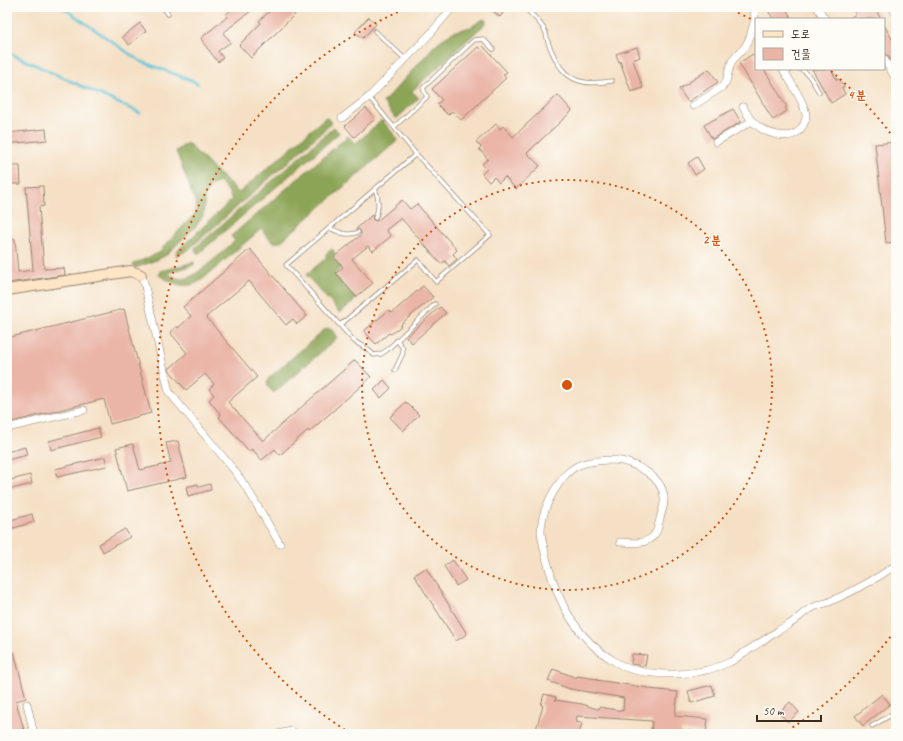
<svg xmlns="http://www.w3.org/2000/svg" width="903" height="741" viewBox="0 0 903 741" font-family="Caveat,'Poor Story',sans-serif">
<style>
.forest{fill:#8ba454;stroke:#636739}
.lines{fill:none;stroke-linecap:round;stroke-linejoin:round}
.stream{stroke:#5bc3d8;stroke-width:2.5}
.building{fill:#eab4a6}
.lane-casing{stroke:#988572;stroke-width:5}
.street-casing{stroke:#988572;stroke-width:8}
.secondary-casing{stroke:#988572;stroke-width:12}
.lane{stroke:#fff;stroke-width:3.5}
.street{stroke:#fff;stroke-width:7}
.secondary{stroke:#fde5c5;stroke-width:10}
.ring{fill:none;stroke:#d7540e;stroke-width:2;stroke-dasharray:2 4}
.centre{fill:#d7540e;stroke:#fdfcf7;stroke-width:2}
.ring-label{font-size:12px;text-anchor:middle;font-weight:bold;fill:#d7540e;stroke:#fdfcf7;stroke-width:3;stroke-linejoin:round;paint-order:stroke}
</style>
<rect width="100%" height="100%" fill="#fdfcf7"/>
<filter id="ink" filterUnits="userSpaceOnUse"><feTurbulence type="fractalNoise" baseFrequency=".025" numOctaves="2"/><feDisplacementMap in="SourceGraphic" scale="8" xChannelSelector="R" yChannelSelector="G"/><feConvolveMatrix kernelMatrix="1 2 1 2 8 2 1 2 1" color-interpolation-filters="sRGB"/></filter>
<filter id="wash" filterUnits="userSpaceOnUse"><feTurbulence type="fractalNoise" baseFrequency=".012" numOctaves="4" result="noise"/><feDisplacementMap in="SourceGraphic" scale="16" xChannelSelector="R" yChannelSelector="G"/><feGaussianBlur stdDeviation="0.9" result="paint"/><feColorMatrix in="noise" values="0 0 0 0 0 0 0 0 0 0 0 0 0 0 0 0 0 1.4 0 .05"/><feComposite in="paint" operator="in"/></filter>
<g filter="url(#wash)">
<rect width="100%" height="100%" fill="#f5e0c5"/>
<g class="forest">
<polygon points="486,19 486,23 412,91 419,98 396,119 383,102 391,94 437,43 453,32 471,27 482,20"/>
<polygon points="326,117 332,123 188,250 176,256 177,251 232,200 228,191 220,182 211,185 205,196 203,216 196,226 165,256 156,260 135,268 133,264 159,253 165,245 195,214 197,206 176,151 187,143 239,193"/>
<path d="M382,120L396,137L397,139L396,142L280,242C271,245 267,235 261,229L203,279C200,281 197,283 194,284C181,289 169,281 159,275L160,271L194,262V265L167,273C172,276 179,280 184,279C198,276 223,251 235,241L231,236L348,136L355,144Z"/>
<polygon points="334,127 339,133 198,254 194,249"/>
<polygon points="332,249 335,253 332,257 341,267 334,274 356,299 340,313 306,275 327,257 325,255"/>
<path d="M328,328L332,330L337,337L336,339L274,393C269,388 265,385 269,378L324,330Z"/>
</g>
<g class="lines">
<g class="stream">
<polyline points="62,7 140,61 193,81 198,84"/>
<polyline points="7,52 140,113"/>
</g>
</g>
<g id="blocks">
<g class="building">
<polygon points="235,7 256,7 223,33 231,42 218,51 223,58 218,62 204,44 201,38 227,17 225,15"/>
<polygon points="274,7 302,7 251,58 239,45 261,23 259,21"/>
<polygon points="488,7 508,7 500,17"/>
<polygon points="766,7 785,7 792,19 773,19"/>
<polygon points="852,7 874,7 881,19 848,19 856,14"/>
<polygon points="369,17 376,24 363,38 355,32"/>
<polygon points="140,23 146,31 129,45 122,37"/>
<polygon points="884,25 892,39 896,37 896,69 888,56 884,54"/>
<polygon points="483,46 507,72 503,75 506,78 461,120 452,111 448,115 437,104 442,100 432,89 478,47 480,49"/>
<polygon points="637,47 640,57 633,60 643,88 631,92 620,61 619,62 616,54"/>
<polygon points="753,54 756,59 756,69 764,69 787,107 785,108 787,111 773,120 739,63"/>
<polygon points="709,69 718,82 688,102 679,89"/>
<polygon points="812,69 831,69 837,80 839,79 844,87 842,88 845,94 831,103"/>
<polygon points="558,95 572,111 527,153 540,166 516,189 505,177 499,183 494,177 489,182 482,174 487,169 482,164 488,159 479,149 481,147 476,142 496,124 500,129 503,126 513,137"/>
<polygon points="366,108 375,119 354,137 345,126"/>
<polygon points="733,109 741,122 712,139 704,125"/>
<polygon points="46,129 47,140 7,144 7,133"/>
<polygon points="896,142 896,242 886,243 875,144"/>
<polygon points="697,157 704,169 695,175 688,163"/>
<polygon points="7,166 20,166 21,184 7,184"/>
<polygon points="43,186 44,206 39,207 44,269 64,268 65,275 7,283 7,240 15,239 18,272 33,270 26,187"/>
<polygon points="402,200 410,209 417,204 457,250 453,254 457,259 449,266 445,261 441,264 401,218 386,230 391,236 373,251 368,246 352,259 373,283 356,297 336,273 343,267 334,257 361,235 361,232 360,230 356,229 372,215 373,220 377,221"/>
<polygon points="250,249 307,316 297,324 293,319 286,325 249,281 206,317 257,377 228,402 263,441 355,360 371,377 309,432 308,430 280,455 275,449 262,460 252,449 249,451 219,417 221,415 209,400 214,395 209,389 214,384 205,374 186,390 169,370 169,369 187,353 170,332 177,326 178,328 191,316 183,307"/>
<polygon points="423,286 433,297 401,324 402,325 391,334 389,333 376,344 364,331 389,310 392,313"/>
<polygon points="440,307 446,313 412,343 406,337"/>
<polygon points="124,309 151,413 110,424 104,399 7,423 7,338"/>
<polygon points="384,380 391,388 381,398 374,390"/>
<polygon points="406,402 419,415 403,431 390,417"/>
<polygon points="98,428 101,437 51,450 49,441"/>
<polygon points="178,441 187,477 127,491 116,448 133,444 140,470 171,463 166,443"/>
<polygon points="25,447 27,455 7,460 7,452"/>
<polygon points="105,457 107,466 57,477 55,469"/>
<polygon points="30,475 32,484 7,490 7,481"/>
<polygon points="198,484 199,487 210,484 211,490 188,496 186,487"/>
<polygon points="32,514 34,522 7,530 7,521"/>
<polygon points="125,529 130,537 103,552 99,544"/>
<polygon points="453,560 466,580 456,586 444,566"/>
<polygon points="426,568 467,634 456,641 414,575"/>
<polygon points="14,652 26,698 16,701 25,734 7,734 7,653"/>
<polygon points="632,654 647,655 645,666 631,664"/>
<polygon points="553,669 577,678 577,676 597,679 596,680 649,688 649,689 678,692 675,716 708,719 706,733 681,730 681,734 651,734 652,721 577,716 576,722 582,723 579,734 564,734 554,731 553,734 552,734 536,729 543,706 541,705 544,694 556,697 555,700 582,704 597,709 599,709 599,707 623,711 624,698 570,689 548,681"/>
<polygon points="712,685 715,696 691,703 688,691"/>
<polygon points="882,694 890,704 863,726 855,716"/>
<polygon points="790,702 799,712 788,722 779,713"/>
</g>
</g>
</g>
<g filter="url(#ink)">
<use href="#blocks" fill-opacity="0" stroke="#988572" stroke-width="1"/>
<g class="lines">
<defs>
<g id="lane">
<polyline points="163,7 168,14"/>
<path d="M524,7C531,14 540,21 545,31C547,35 547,41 549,45C556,62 564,79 584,82C591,84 604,82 612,81"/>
<polyline points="375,31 405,59"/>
<path d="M800,69C809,72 813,83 819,92"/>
<polyline points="785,73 792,69"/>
<polyline points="394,127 427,97 423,88 474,40 483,39 493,49"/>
<polyline points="416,154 286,265 354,341 367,349 374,355 381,354 387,350 435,304"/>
<path d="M375,218C380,208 379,199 375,188"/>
<path d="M329,228C339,232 347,237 358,232"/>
<polyline points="340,325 418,260 436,282 490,235 416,154 369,97"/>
<polyline points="395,370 403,353 402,347 397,340"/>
<polyline points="872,726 896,712"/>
</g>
<g id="street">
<polyline points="754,7 755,19 756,21"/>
<polyline points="817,7 825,19"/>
<polyline points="892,7 896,14"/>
<polyline points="884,59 896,79"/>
<polyline points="693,106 722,87 726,82 730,66 732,61 745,47 750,37 755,19"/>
<path d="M743,107C746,112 749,118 753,122C764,133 792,144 802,127C804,124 806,120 806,116C806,104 789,80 783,69"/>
<polyline points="342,118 369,97 430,34 453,7"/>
<polyline points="716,142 752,121"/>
<polyline points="141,275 144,282 169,392 234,470 248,490 280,544"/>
<polyline points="7,428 84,410"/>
<path d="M620,542C630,543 647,545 654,535C658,531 659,524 660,518C662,511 665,504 664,497C662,476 634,462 615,460C606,460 591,461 582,464C569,468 561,480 554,491C547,503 541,518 541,532C542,542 545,552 547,561C557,600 575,637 611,659C617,663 623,667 630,669C661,677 701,676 730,662C735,660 740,655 745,652C756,645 768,638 779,630C782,628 785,627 788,625C797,620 803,612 812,608C817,605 823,604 829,602C852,592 875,580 896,565"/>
<polyline points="27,704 34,734"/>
<polyline points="278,734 291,731 297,734"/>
</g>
<polyline id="secondary" points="7,290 131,271 141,275"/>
</defs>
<use href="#lane" class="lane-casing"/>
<use href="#street" class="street-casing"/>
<use href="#secondary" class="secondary-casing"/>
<use href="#lane" class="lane"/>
<use href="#street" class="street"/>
<use href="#secondary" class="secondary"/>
</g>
</g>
<g class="ring">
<circle cx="567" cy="385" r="205"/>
<path d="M894 632A410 410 0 0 1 784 733M350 733A410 410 0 0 1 407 8M727 8A410 410 0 0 1 753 20M831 71A410 410 0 0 1 894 138"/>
</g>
<circle cx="567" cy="385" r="6" class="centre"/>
<g class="ring-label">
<text x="857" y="99">4 분</text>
<text x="712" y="244">2 분</text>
</g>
<rect width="903" height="741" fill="none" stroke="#fdfcf7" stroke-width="24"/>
<rect x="755" y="18" width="130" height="52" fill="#fdfcf7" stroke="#afa8a0"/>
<rect x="763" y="31" width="20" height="6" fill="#fde5c5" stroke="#afa8a0"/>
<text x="791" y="38" font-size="12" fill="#3b2a1e">도로</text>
<rect x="763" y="48" width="20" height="12" fill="#eab4a6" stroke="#afa8a0"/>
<text x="791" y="58" font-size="12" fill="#3b2a1e">건물</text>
<path d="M757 715v6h64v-6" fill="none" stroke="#3b2a1e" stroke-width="2"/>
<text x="763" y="715" font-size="12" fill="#3b2a1e" stroke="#fdfcf7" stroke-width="3" paint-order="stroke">50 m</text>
</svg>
